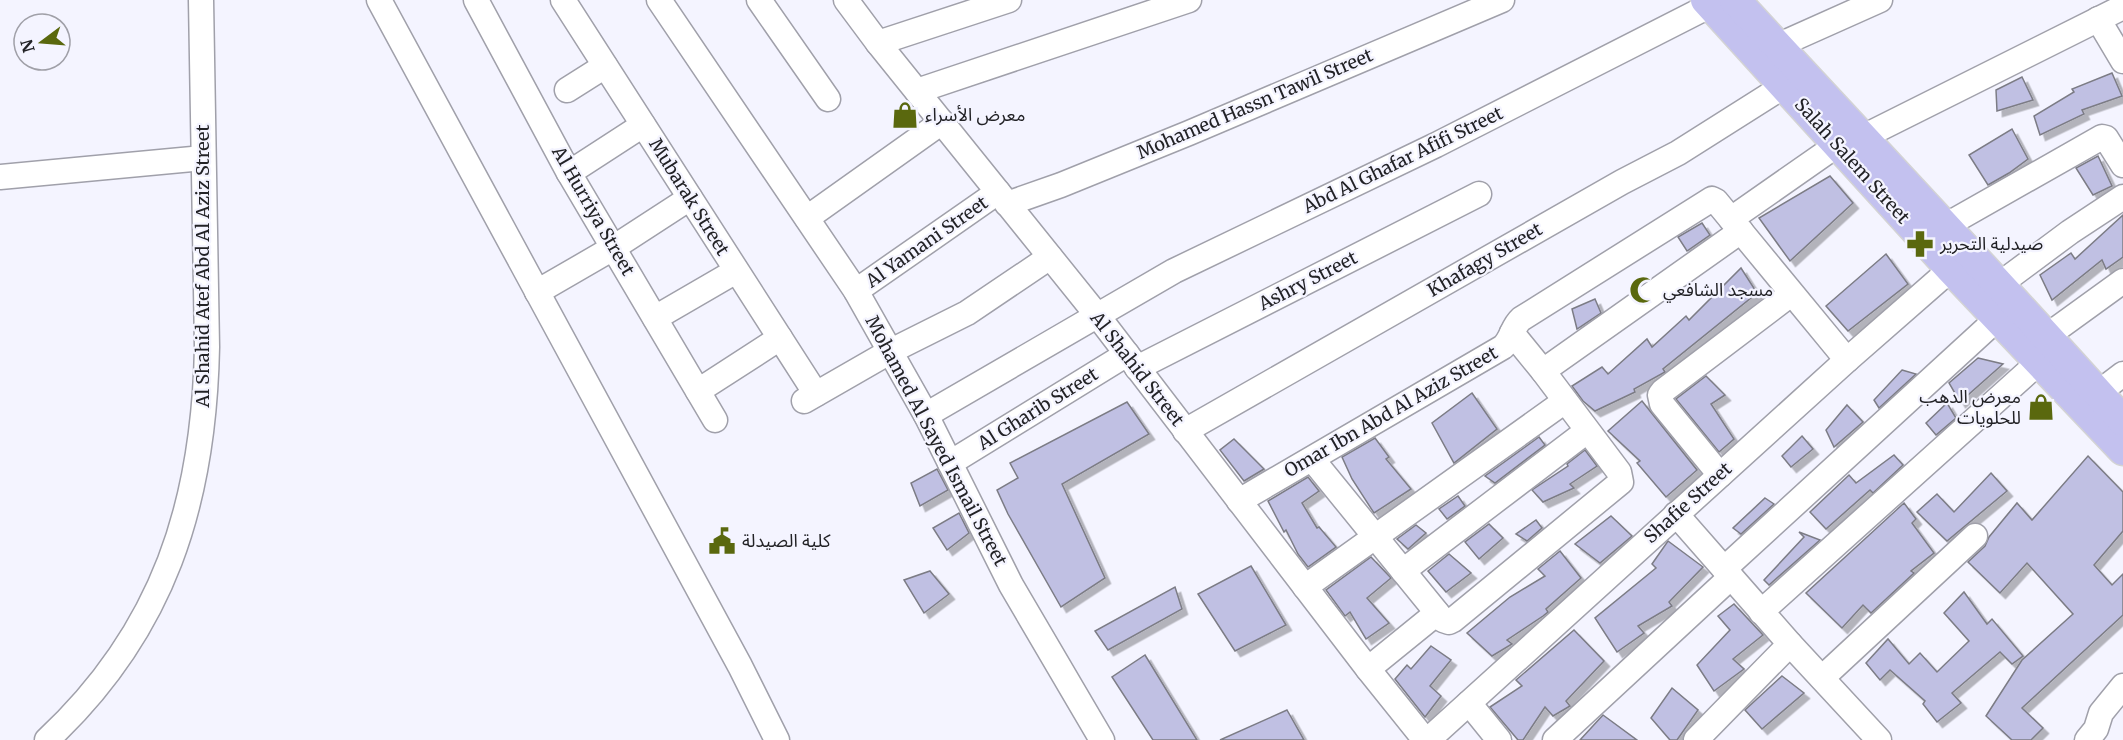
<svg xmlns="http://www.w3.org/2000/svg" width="2123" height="740" viewBox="0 0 2123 740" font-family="Merriweather,'Noto Sans Arabic',serif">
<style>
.building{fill:#c0c0e3;stroke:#7c7c85;stroke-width:1.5;filter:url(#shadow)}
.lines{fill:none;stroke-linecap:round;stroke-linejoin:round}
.minor-casing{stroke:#a0a0aa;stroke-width:27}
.major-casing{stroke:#d3d3d4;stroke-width:33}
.minor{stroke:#fff;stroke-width:24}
.major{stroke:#c3c1ef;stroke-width:30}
.labels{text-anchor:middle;stroke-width:4.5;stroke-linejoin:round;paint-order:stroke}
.street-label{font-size:18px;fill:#222226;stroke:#f4f4ff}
.poi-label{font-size:18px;fill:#222226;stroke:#f4f4ff;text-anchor:start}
</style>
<defs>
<filter id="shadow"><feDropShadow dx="5.5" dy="5.5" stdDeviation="0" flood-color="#0004"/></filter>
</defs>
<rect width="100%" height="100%" fill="#f4f4ff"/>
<g class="building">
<polygon points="2112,73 2122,96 2082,110 2084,114 2040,135 2034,116 2074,92 2072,89"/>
<polygon points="2022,77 2033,100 1997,111 1996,90"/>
<polygon points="2012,129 2028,159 2009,173 1988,185 1969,155"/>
<polygon points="2098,156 2112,186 2093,195 2076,168"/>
<polygon points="1830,176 1853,203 1790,261 1759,218"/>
<polygon points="2123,215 2123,257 2106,269 2102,260 2052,300 2040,275 2071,253 2075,259"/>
<polygon points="1702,223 1710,235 1687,251 1678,237"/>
<polygon points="1886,254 1908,284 1848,331 1826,306"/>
<polygon points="1741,268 1757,293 1663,369 1665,372 1634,389 1635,392 1595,411 1583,401 1572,386 1602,367 1608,374 1647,339 1652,347 1686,316 1689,320"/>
<polygon points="1595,299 1601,313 1577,329 1572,309"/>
<polygon points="1978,358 2003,364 1960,402 1949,383"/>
<polygon points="1902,370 1916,374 1879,408 1874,400"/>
<polygon points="1706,376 1725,395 1711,404 1734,439 1719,452 1676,399"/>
<polygon points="1472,393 1497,429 1454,463 1432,423"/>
<polygon points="1642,401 1697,470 1666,497 1637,463 1640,461 1608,431"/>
<polygon points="1127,402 1149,434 1062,484 1105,578 1061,607 1008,514 997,490 1018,478 1010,463"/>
<polygon points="1947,403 1956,418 1936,435 1926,423"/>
<polygon points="1847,405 1863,422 1834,447 1826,430"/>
<polygon points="1802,436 1813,449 1791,467 1782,456"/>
<polygon points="1539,437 1545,445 1495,483 1485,476"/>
<polygon points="1375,438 1389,457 1386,459 1411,489 1374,513 1352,479 1342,457"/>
<polygon points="1234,439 1264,469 1244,481 1220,450"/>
<polygon points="1585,450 1597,466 1570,484 1574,488 1543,502 1532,490 1568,466 1567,464"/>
<polygon points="1894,455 1903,465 1873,493 1870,490 1826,529 1810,512 1849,475 1856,483"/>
<polygon points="2088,456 2123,492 2123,531 2094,565 2112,585 2123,574 2123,615 2022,708 2043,728 2031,740 2012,740 1986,716 2022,660 2073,614 2027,563 2000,593 1968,562 1985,546 1989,537 2017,503 2032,520"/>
<polygon points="937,469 948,490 920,506 911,483"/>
<polygon points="1991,473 2007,491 1947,541 1917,512 1937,494 1954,512"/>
<polygon points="1308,477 1319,491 1302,503 1317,528 1319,527 1336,547 1308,567 1298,554 1286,530 1284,532 1268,501"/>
<polygon points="1458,496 1465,506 1447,519 1439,509"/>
<polygon points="1765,498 1774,504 1741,534 1733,528"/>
<polygon points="1904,503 1916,519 1912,523 1934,553 1911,571 1914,573 1871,613 1863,605 1842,628 1806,593"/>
<polygon points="959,513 969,533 947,550 933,528"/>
<polygon points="1611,516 1632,536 1600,563 1575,544"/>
<polygon points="1536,520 1542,528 1527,541 1516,534"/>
<polygon points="1489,524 1503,538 1479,559 1465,542"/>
<polygon points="1416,525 1426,533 1408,549 1397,539"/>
<polygon points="1799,532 1820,540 1769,585 1764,580 1804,537"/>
<polygon points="1668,541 1703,567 1669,602 1672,606 1638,626 1644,633 1617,652 1595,618 1656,568 1652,564"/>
<polygon points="1560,551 1581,578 1546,609 1548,612 1543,616 1507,640 1512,644 1492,656 1467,633 1510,597 1545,576 1538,569"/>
<polygon points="1449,554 1471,573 1446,592 1428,571"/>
<polygon points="1371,557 1391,578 1367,598 1389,623 1366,639 1350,612 1345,616 1326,590"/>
<polygon points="1251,566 1286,625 1235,651 1198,594"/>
<polygon points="930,571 949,594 924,613 904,580"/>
<polygon points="1175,587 1182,609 1108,650 1095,631"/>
<polygon points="1964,592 1987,624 1992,619 2023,656 2012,664 2000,652 1952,693 1961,703 1937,722 1923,704 1925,701 1890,670 1880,680 1866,663 1888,639 1909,664 1920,653 1937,672 1969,641 1944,613"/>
<polygon points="1734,604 1763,635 1733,659 1744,669 1714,691 1697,665 1730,630 1718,616"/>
<polygon points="1574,630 1604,661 1566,701 1570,706 1553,716 1545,707 1523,740 1518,740 1490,707 1522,686 1516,680"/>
<polygon points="1431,646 1451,660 1430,686 1441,696 1425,717 1395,679 1407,665 1411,669"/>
<polygon points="1145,655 1197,740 1153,740 1112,677"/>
<polygon points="1782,676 1804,693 1762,729 1745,710"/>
<polygon points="1672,688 1698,710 1677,740 1670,740 1651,718"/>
<polygon points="1287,710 1304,740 1220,740"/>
<polygon points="1603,715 1637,740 1580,740"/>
</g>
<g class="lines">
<defs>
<g id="minor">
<polyline points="379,0 740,666 777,740"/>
<polyline points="476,0 569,173 715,420"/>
<polyline points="563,0 816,394"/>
<polyline points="659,0 856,291 926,415 1011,585 1102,740"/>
<polyline points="759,0 828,99"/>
<polyline points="846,0 878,43 1097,315 1368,669 1425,740"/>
<polyline points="2098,19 2123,61"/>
<polyline points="878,43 1009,0"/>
<polyline points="1777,46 1880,0"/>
<polyline points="567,90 605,66"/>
<polyline points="917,91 1189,0"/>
<polyline points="1861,138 2123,7"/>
<polyline points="569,173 643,125"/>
<polyline points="0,177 203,158"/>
<polyline points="1007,204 1061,185 1189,133 1502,0"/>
<polyline points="807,218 942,122"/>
<polyline points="1731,219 1837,145"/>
<polyline points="1945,226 2102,137 2106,138 2123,165"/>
<polyline points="2000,284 2070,232 2123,197"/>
<polyline points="856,291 998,192"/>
<polyline points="537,292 613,248 690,198"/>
<polyline points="655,318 736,271"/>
<polyline points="2047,336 2123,281"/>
<polyline points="1137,368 1479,194"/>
<polyline points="1543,371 1741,231"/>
<polyline points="698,391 780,338"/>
<polyline points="2098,393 2123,374"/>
<polyline points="804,401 891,351 967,313 1050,257"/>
<polyline points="926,415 1174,271 1436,145 1711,5"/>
<polyline points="1185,431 1622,182 1678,153 1784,86"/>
<polyline points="1312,459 1443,620 1449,622 1453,620 1621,482 1619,472 1543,371 1512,333"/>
<polyline points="950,463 1127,354"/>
<polyline points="1720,475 1662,404 1660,395 1663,391 1791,294"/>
<path d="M1239,501L1503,347C1512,339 1512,327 1521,319L1712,199L1716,201L1847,360"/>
<polyline points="1676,514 1790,644 1879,740"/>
<polyline points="1724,569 1998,318"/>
<polyline points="1403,571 1587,431"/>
<polyline points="1305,587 1565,401"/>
<polyline points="1761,612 2039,362"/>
<polyline points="1368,669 1437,613"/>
<polyline points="1822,678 1975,536"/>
<polyline points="1469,703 1499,740"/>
<path d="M47,740C164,631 204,503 207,347L201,0"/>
<polyline points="1428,740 1847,360 1951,269"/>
<polyline points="1555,740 1731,577"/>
<polyline points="1696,740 1790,644"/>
<polyline points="2087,740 2096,729 2101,713 2123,686"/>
</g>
<g id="major">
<polyline points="1706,0 1951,269 2123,450"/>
<path d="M1735,0C1864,140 1996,279 2123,421"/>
</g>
</defs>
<use href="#minor" class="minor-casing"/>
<use href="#major" class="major-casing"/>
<use href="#minor" class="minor"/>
<use href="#major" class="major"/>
</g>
<defs>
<symbol id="shop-bare" viewBox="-9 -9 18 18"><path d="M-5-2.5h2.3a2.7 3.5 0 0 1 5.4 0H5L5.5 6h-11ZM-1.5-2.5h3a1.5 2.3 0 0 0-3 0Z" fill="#5a680e" stroke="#f4f4ff" stroke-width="2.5" paint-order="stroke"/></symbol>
<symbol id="pharmacy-bare" viewBox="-9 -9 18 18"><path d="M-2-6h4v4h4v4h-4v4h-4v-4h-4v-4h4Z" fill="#5a680e" stroke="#f4f4ff" stroke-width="2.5" paint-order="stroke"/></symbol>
<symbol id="mosque-bare" viewBox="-9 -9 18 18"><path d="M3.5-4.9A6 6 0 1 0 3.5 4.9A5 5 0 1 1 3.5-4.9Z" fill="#5a680e" stroke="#f4f4ff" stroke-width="2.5" paint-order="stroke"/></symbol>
<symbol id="civic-bare" viewBox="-9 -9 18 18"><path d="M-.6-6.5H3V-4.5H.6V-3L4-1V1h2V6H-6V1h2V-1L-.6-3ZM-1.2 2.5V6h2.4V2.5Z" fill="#5a680e" stroke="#f4f4ff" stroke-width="2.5" paint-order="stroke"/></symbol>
</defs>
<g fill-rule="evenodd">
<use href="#shop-bare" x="886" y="96" width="38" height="38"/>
<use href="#pharmacy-bare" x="1901" y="225" width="38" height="38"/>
<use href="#mosque-bare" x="1624" y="271" width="38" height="38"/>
<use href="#shop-bare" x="2022" y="388" width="38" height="38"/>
<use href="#civic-bare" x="703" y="522" width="38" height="38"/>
</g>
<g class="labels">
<g class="street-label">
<text transform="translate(1255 104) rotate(-23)" y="6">Mohamed Hassn Tawil Street</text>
<text transform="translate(1403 160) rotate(-26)" y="6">Abd Al Ghafar Afifi Street</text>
<text transform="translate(1852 161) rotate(48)" y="6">Salah Salem Street</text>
<text transform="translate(689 197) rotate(58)" y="6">Mubarak Street</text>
<text transform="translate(593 211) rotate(60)" y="6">Al Hurriya Street</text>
<text transform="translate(927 242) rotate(-35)" y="6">Al Yamani Street</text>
<text transform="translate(1485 260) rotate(-30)" y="6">Khafagy Street</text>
<text transform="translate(203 266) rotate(-90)" y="6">Al Shahid Atef Abd Al Aziz Street</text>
<text transform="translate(1308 281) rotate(-27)" y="6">Ashry Street</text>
<text transform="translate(1137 369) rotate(52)" y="6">Al Shahid Street</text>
<text transform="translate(1038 409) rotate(-32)" y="6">Al Gharib Street</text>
<text transform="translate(1391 412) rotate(-30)" y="6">Omar Ibn Abd Al Aziz Street</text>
<text transform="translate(936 441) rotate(62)" y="6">Mohamed Al Sayed Ismail Street</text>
<text transform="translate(1688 503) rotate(-42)" y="6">Shafie Street</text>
</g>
<g class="poi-label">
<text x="925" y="121">معرض الأسراء</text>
<text x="1940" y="250">صيدلية التحرير</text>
<text x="1663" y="296">مسجد الشافعي</text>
<text x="2021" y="403" text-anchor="end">معرض الدهب<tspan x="2021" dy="21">للحلويات</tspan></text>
<text x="742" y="547">كلية الصيدلة</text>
</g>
</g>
<g transform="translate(42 42) rotate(254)"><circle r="28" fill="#f4f4ff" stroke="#a0a0a8" stroke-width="1.5"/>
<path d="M0-4.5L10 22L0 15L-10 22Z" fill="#5a680e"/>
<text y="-9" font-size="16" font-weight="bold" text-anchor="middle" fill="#222226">N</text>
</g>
</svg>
